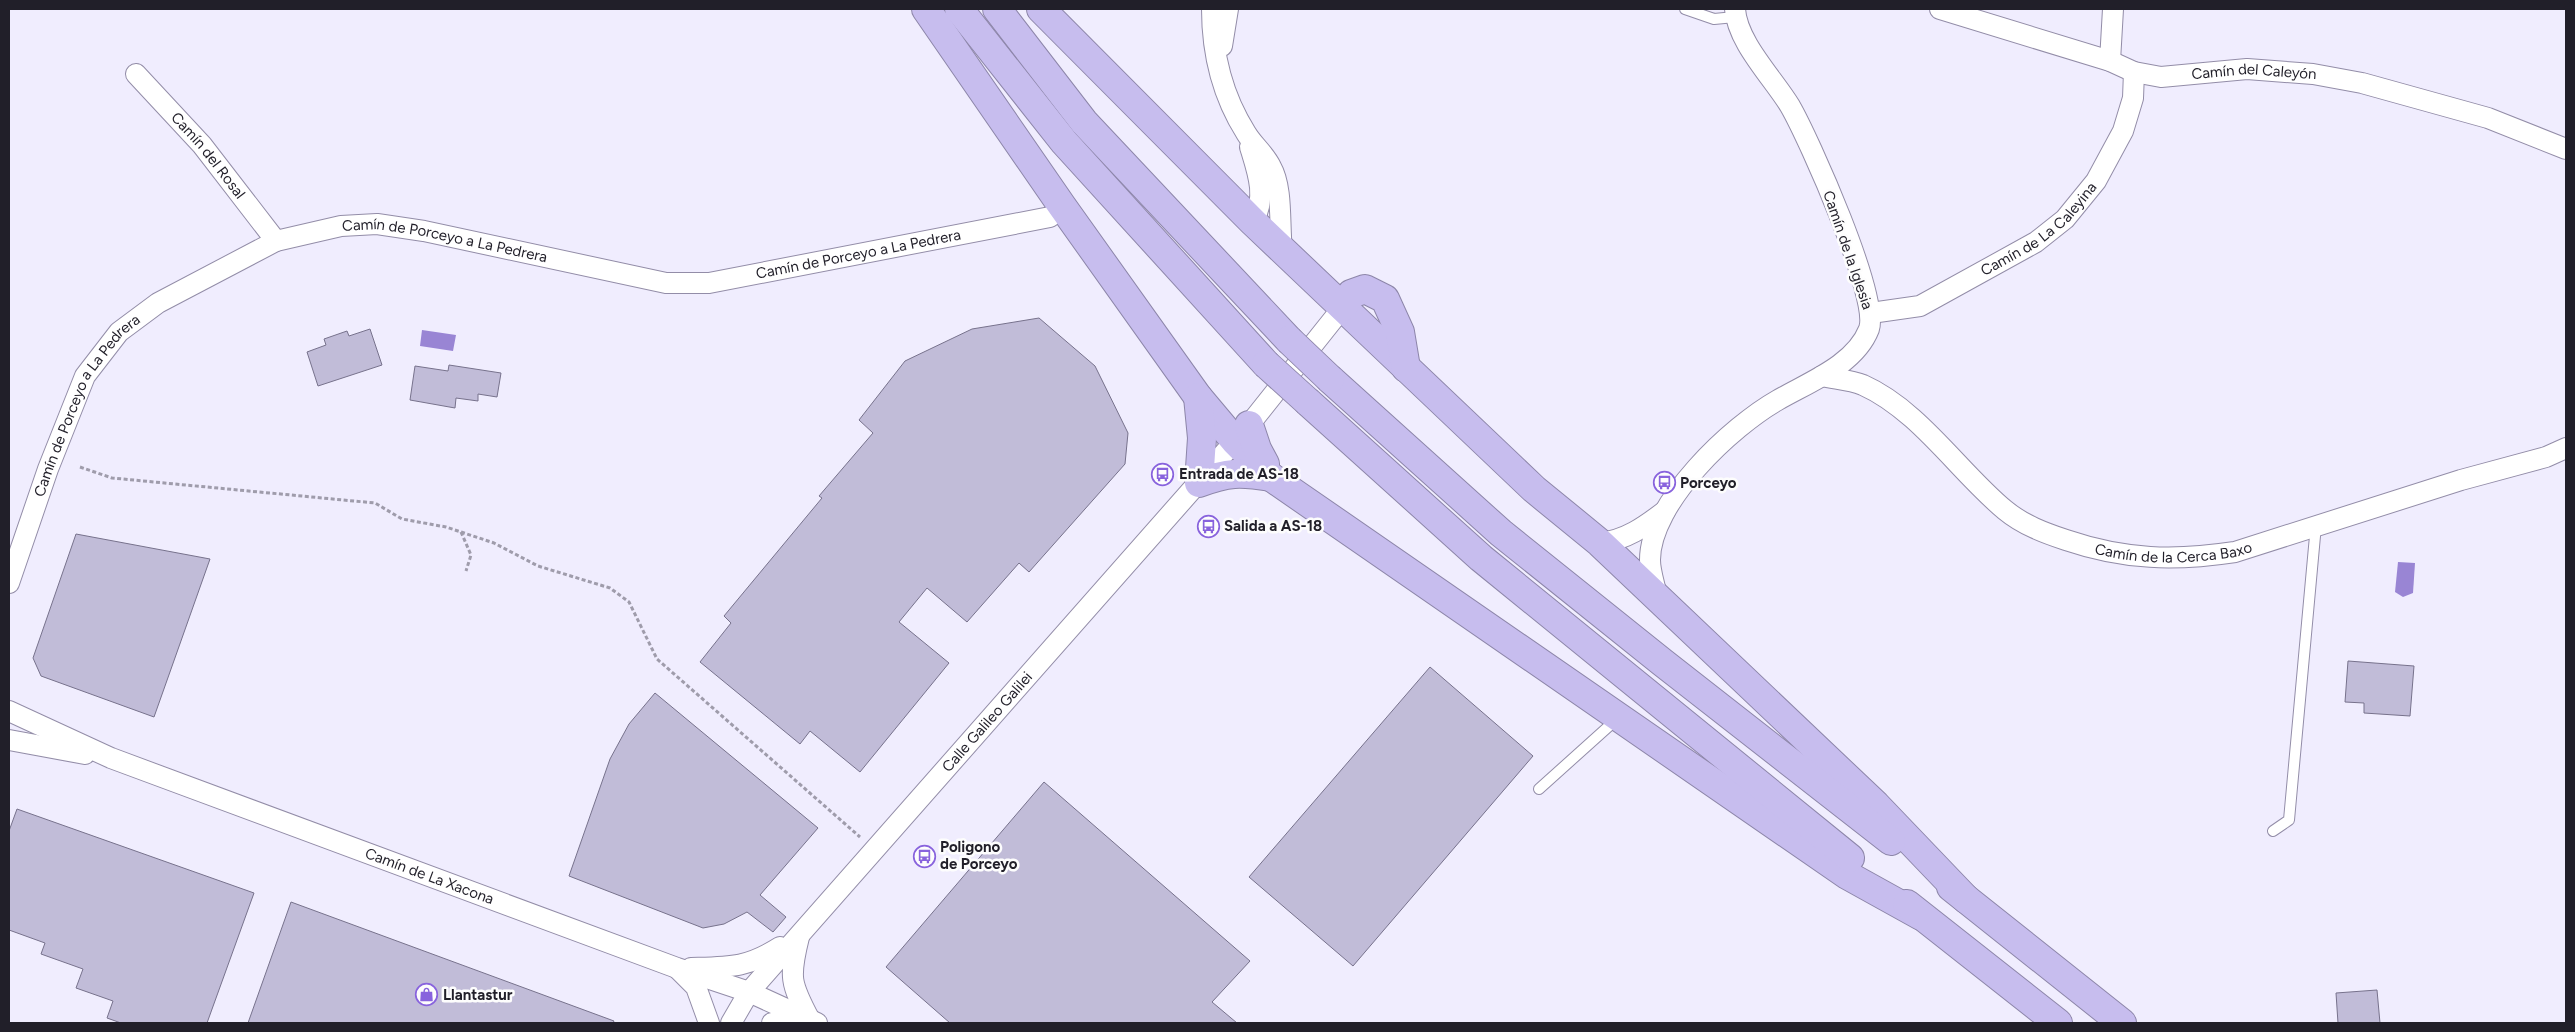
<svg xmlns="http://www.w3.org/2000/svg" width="2575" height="1032" viewBox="0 0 2575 1032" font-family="Figtree,sans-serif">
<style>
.water{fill:#9985d4}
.building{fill:#c1bcd8;stroke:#77728c}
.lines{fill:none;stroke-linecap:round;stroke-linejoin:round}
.lane-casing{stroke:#938da8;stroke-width:12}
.street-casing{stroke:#938da8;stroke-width:22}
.highway-casing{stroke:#8d86a9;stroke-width:30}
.path{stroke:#9f9cab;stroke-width:3;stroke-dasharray:4 2.5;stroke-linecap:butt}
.lane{stroke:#fff;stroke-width:10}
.street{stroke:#fff;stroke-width:20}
.highway{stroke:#c7bdee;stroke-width:28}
.highway-bridge-casing{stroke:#8d86a9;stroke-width:30;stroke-linecap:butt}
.highway-bridge{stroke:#c7bdee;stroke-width:28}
.labels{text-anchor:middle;stroke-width:5;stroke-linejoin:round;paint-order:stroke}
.street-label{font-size:15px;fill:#211f29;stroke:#fdfdfd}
.poi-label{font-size:15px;font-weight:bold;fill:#211f29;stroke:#fdfdfd;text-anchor:start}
</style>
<rect width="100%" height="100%" fill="#f0edfe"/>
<g class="water">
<polygon points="422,330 456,335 453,351 420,346"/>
<polygon points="2398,562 2415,563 2413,593 2403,597 2395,592"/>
</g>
<g class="building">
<polygon points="1039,318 1095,366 1128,433 1125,464 1029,572 1019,563 967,622 927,588 899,622 949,663 860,772 810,731 800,744 700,662 731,623 724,616 822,498 819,496 873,433 859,420 905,361 972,329"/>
<polygon points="370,329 382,365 318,386 307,352 326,345 324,339 347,331 349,336"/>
<polygon points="449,365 501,373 497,397 478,394 478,401 456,398 455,408 410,400 415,366 448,371"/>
<polygon points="76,534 210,559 154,717 41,676 33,658"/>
<polygon points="2348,661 2414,666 2410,716 2364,713 2364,703 2345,702"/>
<polygon points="1430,667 1533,756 1353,966 1249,877"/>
<polygon points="655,693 818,828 760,895 786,917 773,932 747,912 724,924 703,928 569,876 610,759 629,724"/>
<polygon points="1044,782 1250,961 1212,1002 1237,1023 950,1023 886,967"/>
<polygon points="17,809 254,893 207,1023 121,1023 107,1018 113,1001 76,988 83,969 41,954 45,943 9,930 9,831"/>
<polygon points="291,902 614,1021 613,1023 248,1023"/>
<polygon points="2377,990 2380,1023 2338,1023 2336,993"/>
</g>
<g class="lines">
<defs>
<g id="lane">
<polyline points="1685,9 1714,19 1735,17"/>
<polyline points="1539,789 1618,718"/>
<polyline points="2273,831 2289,820 2316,525"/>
</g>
<g id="street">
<path d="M1212,9C1212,53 1222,95 1246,133C1253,145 1265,154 1271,167C1283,188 1279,225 1282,250"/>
<path id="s1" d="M1940,9L2110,61L2134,72L2161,77L2247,69L2313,74L2362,83L2488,118L2566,149"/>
<polyline points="1222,46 1228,9"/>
<polyline points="2110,61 2113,9"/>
<path id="s2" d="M136,74L202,145L276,241"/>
<path d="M1250,147C1258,173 1267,197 1253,222"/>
<path id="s3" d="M1871,313L1920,306L2036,242L2065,219L2096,181L2123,131L2133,98L2134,72"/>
<path id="s4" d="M1822,376C1835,379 1851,380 1863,385C1919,410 1959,472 2005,510C2023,525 2045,533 2066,540C2125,560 2175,561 2235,552L2461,480L2546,457L2566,448"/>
<path d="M1600,543C1626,540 1644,527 1665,511"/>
<path id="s5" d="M9,583L48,469L85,376L119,332L158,303L276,241L341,226L377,224L424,231L666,283H709L1050,217L1062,206"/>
<path d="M1657,597C1655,585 1650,572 1650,560C1650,502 1732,426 1778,400C1809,382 1855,365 1869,329C1880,298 1809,139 1790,106C1773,78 1737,42 1735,9"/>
<path id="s6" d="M9,711L111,758L677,968L749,992L817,1023"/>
<polyline points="9,740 85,754"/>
<path d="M799,937C789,977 790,983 810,1020"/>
<path d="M691,968C730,967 747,968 780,947"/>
<polyline points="678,969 696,987 709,1023"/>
<path id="s7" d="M731,1023L749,992L1249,425L1343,307"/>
<polyline points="772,1023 810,1020"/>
</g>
<g id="highway">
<polyline points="926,9 1062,206 1198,397 1235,441 1271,477 1847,875 1921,916"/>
<polyline points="959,9 1064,142 1266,364"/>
<polyline points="997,9 1084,122 1289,340"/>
<polyline points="1041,9 1253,222 1534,489 1600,543 1876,805 1966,899"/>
<polyline points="1343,307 1351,294 1365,289 1385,299 1400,332 1406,368"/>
<polyline points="1330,379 1501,533 1662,662 1891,841"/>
<path d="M1198,397L1202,438L1199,483C1228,472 1240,472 1271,477"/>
<polyline points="1308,402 1481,558 1850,858"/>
<polyline points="1249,425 1257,449 1265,464"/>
<polyline points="1951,887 2122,1023"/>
<polyline points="1907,904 2058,1023"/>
</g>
</defs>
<use href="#lane" class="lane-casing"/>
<use href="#street" class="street-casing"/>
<use href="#highway" class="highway-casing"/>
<g class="path">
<polyline points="80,467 112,478 375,503 402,519 446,527 494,543 538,566 610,588 629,602 657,659 860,837"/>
<polyline points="461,532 471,555 466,571"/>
</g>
<use href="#lane" class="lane"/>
<use href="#street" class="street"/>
<use href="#highway" class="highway"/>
<defs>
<g id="highway-bridge">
<polyline points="1289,340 1330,379"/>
<polyline points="1266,364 1308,402"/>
</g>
</defs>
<use href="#highway-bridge" class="highway-bridge-casing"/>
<use href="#highway-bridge" class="highway-bridge"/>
</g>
<defs>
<symbol id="bus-ring" viewBox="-11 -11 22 22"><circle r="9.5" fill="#fdfdfd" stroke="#8863dd" stroke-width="1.5"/><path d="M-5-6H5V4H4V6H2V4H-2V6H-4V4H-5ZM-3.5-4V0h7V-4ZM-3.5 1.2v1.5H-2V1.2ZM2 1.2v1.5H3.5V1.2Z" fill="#8863dd"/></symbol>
<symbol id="shop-ring" viewBox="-11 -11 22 22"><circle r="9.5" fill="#fdfdfd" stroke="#8863dd" stroke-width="1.5"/><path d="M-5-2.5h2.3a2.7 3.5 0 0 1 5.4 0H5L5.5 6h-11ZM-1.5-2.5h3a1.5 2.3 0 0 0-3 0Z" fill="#8863dd"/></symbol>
</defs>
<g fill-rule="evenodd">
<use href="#bus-ring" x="1150" y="462" width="25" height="25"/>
<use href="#bus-ring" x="1652" y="470" width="25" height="25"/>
<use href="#bus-ring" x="1196" y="514" width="25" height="25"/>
<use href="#bus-ring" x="912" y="844" width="25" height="25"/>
<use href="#shop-ring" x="414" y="982" width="25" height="25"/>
</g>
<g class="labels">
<g class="street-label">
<text dy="5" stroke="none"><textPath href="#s1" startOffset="325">Camín del Caleyón</textPath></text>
<text dy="5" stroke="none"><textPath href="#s2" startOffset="109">Camín del Rosal</textPath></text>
<text dy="5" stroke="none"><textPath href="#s3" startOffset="192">Camín de La Caleyina</textPath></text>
<text dy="5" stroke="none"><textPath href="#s5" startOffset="630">Camín de Porceyo a La Pedrera</textPath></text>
<text transform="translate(1848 250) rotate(71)" y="5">Camín de la Iglesia</text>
<text dy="5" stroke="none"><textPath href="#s5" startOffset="1051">Camín de Porceyo a La Pedrera</textPath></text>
<text dy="5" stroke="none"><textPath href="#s5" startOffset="196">Camín de Porceyo a La Pedrera</textPath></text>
<text dy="5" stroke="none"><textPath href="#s4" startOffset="410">Camín de la Cerca Baxo</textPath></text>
<text dy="5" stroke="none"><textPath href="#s7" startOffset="396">Calle Galileo Galilei</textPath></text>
<text dy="5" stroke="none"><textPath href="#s6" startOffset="452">Camín de La Xacona</textPath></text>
</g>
<g class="poi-label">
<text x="1179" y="479">Entrada de AS-18</text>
<text x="1680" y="488">Porceyo</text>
<text x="1224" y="531">Salida a AS-18</text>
<text x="940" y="852">Poligono<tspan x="940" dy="17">de Porceyo</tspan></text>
<text x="443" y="1000">Llantastur</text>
</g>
</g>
<rect width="2575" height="1032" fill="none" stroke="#211f29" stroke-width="20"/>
</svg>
